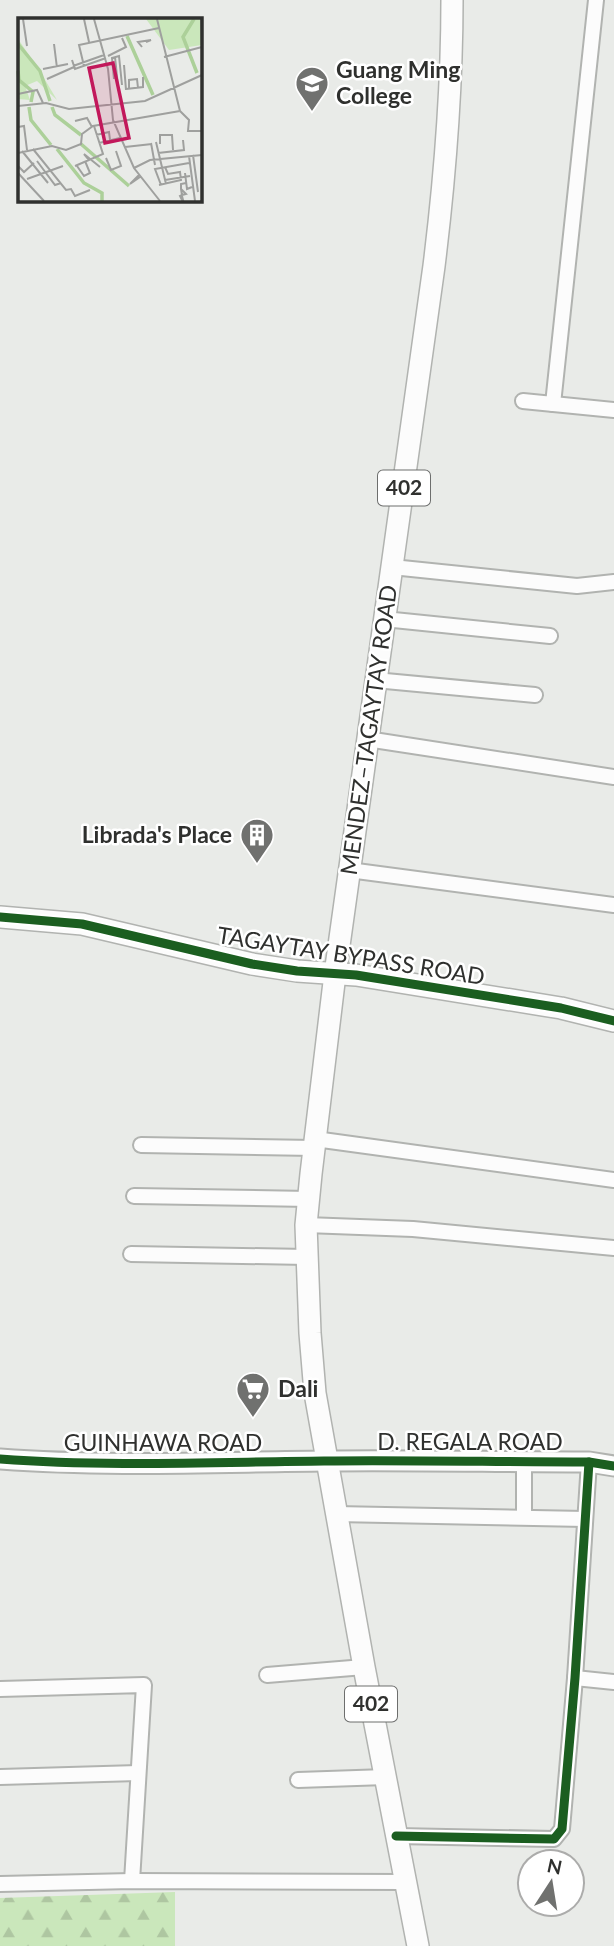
<svg xmlns="http://www.w3.org/2000/svg" width="614" height="1946" viewBox="0 0 614 1946" font-family="Lato,sans-serif">
<style>
.forest{fill:url(#forest-firs)}
.lines{fill:none;stroke-linecap:round;stroke-linejoin:round}
.street-casing{stroke:#b1b3b0;stroke-width:18}
.secondary-casing{stroke:#b1b3b0;stroke-width:23}
.primary-casing{stroke:#b1b3b0;stroke-width:24}
.street{stroke:#fcfcfc;stroke-width:14}
.secondary{stroke:#fcfcfc;stroke-width:19}
.primary{stroke:#fcfcfc;stroke-width:21}
.cycleway-casing{stroke:#fff;stroke-width:13}
.cycleway{stroke:#1b5e20;stroke-width:9}
.labels{text-anchor:middle;stroke-width:5;stroke-linejoin:round;paint-order:stroke}
.shield{fill:#fff;stroke:#6d6e6d;stroke-width:2}
.shield-label{font-size:21px;font-weight:bold;fill:#2f302e}
.poi-label{font-size:23px;font-weight:bold;fill:#2f302e;stroke:#fff;text-anchor:start}
.street-label{font-size:23px;fill:#2f302e;stroke:#fff}
.inset-river{fill:none;stroke:#acd099;stroke-width:3.5}
.inset-road{fill:none;stroke:#9fa09e;stroke-width:2}
.view{fill:#c2185b;fill-opacity:0.15;stroke:#c2185b;stroke-width:3.5}
.inset-edge{fill:none;stroke:#2f302e;stroke-width:3.5}
</style>
<defs>
<pattern id="forest-firs" width="22" height="20" patternUnits="userSpaceOnUse" patternTransform="scale(1.75)"><rect width="22" height="20" fill="#cae7bb"/><path d="M5 1l3.5 6h-7zM16 11l3.5 6h-7z" fill="#aec6a1"/></pattern>
</defs>
<rect width="100%" height="100%" fill="#e9ebe8"/>
<polygon class="forest" points="175,1892 175,1946 0,1946 0,1898"/>
<g class="lines">
<defs>
<g id="street">
<polyline points="523,401 614,410"/>
<polyline points="553,404 596,0"/>
<polyline points="392,567 577,586 614,582"/>
<polyline points="384,619 550,636"/>
<polyline points="375,680 535,695"/>
<polyline points="367,739 614,777"/>
<polyline points="349,870 614,905"/>
<polyline points="315,1139 614,1180"/>
<polyline points="141,1145 314,1148"/>
<polyline points="134,1196 309,1199"/>
<polyline points="306,1225 413,1229 614,1248"/>
<polyline points="131,1254 307,1257"/>
<polyline points="336,1514 585,1519"/>
<polyline points="524,1517 524,1462"/>
<polyline points="267,1675 364,1667"/>
<polyline points="575,1678 614,1682"/>
<polyline points="0,1689 144,1685 132,1881"/>
<polyline points="0,1777 138,1773"/>
<polyline points="298,1780 386,1777"/>
<polyline points="396,1836 554,1839 562,1829 575,1678 589,1462"/>
<polyline points="0,1884 132,1881 405,1882"/>
</g>
<path id="secondary" d="M0,1459C107,1467 216,1462 324,1461C412,1460 500,1462 589,1462L614,1466"/>
<g id="primary">
<polyline points="0,917 82,924 252,964 297,971 356,975 561,1008 614,1021"/>
<path d="M418,1946L364,1667L315,1393L310,1333L306,1225L311,1174L335,974L434,266C445,177 452,89 452,0"/>
</g>
</defs>
<use href="#street" class="street-casing"/>
<use href="#secondary" class="secondary-casing"/>
<use href="#primary" class="primary-casing"/>
<use href="#street" class="street"/>
<use href="#secondary" class="secondary"/>
<use href="#primary" class="primary"/>
<defs>
<g id="cycleway">
<polyline points="0,917 82,924 252,964 297,971 356,975 561,1008 614,1021"/>
<path d="M0,1459C107,1467 216,1462 324,1461C412,1460 500,1462 589,1462L614,1466"/>
<polyline points="396,1836 554,1839 562,1829 575,1678 589,1462"/>
</g>
</defs>
<use href="#cycleway" class="cycleway-casing"/>
<use href="#cycleway" class="cycleway"/>
</g>
<defs>
<symbol id="university-pin" viewBox="-11 -11 22 30"><path d="M0 17L-7.5 6A9.5 9.5 0 1 1 7.5 6Z" fill="#70716f" stroke="#fff"/><path d="M0-5L7-2L0 1L-7-2ZM-4 1L0 2.5L4 1V4Q0 6-4 4Z" fill="#fff"/></symbol>
<symbol id="building-pin" viewBox="-11 -11 22 30"><path d="M0 17L-7.5 6A9.5 9.5 0 1 1 7.5 6Z" fill="#70716f" stroke="#fff"/><path d="M-4-6H4V6H1V3H-1V6H-4ZM-2.5-4.3h1.7v1.8h-1.7ZM.8-4.3h1.7v1.8H.8ZM-2.5-1h1.7V.8h-1.7ZM.8-1h1.7V.8H.8Z" fill="#fff"/></symbol>
<symbol id="supermarket-pin" viewBox="-11 -11 22 30"><path d="M0 17L-7.5 6A9.5 9.5 0 1 1 7.5 6Z" fill="#70716f" stroke="#fff"/><path d="M-6-5.5h2.5l.6 2H6L4.5 2H-2.5L-4.4-4H-6ZM-1.5 3.2a1.3 1.3 0 1 0 .1 0ZM3 3.2a1.3 1.3 0 1 0 .1 0Z" fill="#fff"/></symbol>
</defs>
<g fill-rule="evenodd">
<use href="#university-pin" x="293" y="64" width="38" height="52"/>
<use href="#building-pin" x="238" y="816" width="38" height="52"/>
<use href="#supermarket-pin" x="234" y="1370" width="38" height="52"/>
</g>
<g class="labels">
<g class="shield">
<rect x="378" y="470.5" width="52" height="35" rx="5"/>
<rect x="345" y="1686.5" width="52" height="35" rx="5"/>
</g>
<g class="shield-label">
<text x="404" y="495">402</text>
<text x="371" y="1711">402</text>
</g>
<g class="poi-label">
<text x="336" y="78">Guang Ming<tspan x="336" dy="26">College</tspan></text>
<text x="232" y="843" text-anchor="end">Librada's Place</text>
<text x="278" y="1397">Dali</text>
</g>
<g class="street-label">
<text transform="translate(369 730) rotate(-82)" y="8">MENDEZ–TAGAYTAY ROAD</text>
<text transform="translate(351 956) rotate(9)" y="8">TAGAYTAY BYPASS ROAD</text>
<text x="470" y="1450">D. REGALA ROAD</text>
<text x="163" y="1451">GUINHAWA ROAD</text>
</g>
</g>
<g transform="translate(18 18)">
<rect width="184" height="184" fill="#e9ebe8"/>
<path d="M128,1H184V27L151,32ZM0,21L20,50L39,82L19,63L7,68L12,82L0,81Z" fill="#cae7bb"/>
<path class="inset-river" d="M176,1L165,19L179,55M109,18L135,77M0,26L22,53L32,83M0,53L1,62L15,74L13,84M11,89L13,102L33,127M34,89L37,97L63,117M63,126L111,168M39,131L66,165L84,175V183"/>
<path class="inset-road" d="M5,1L9,28M66,1L71,24M76,1L90,51L95,102L116,150L142,183M139,1L162,93M183,1L184,28M36,26L39,50M124,29L120,24L133,22L128,24M90,38L108,29L104,20M97,39L100,68M146,39L184,29M54,42L57,51L88,40M106,47L108,72M55,48L86,37M66,48L61,27L141,10M25,51L50,46M29,61L56,49M96,61L94,40L101,38L104,67M111,70V62L119,61L120,70M108,71L125,69V59M0,76L19,72L25,85M0,88L28,85L51,91L127,83L184,57M162,93L171,102L170,113H184M57,103L69,100L74,109M0,109L6,108L9,132M78,117L91,114L92,122M138,124L148,166M81,125L102,120M133,125L137,147M142,126V117H154L155,132M107,129L134,126M15,131L48,172L53,171L57,178L72,172M4,133L30,165M0,135L34,128L48,132L63,126L64,116L75,108L162,93M140,135L166,132L165,122M175,137L180,174M171,138L177,183M88,140L93,152L103,148L98,133M71,142L66,136L82,149M19,143L37,167L43,165M0,148L6,154L16,145M57,148L85,136L76,108M59,148L66,158L72,155L67,143M116,150L132,142L184,137M0,155L26,183M167,155L169,171L174,169M121,157L112,166L122,159M9,161L45,148M147,162L172,158M141,167L163,162L162,154L150,156L147,149M143,167L137,151L171,145M163,171L168,176L164,177L162,178L164,182H165L164,178V177L163,171V166L168,165"/>
<path class="view" d="M95,45L111,120L87,125L71,50Z"/>
<rect width="184" height="184" class="inset-edge"/>
</g>
<g transform="translate(551 1883) rotate(12)"><circle r="33" fill="#ffffff" stroke="#acacab" stroke-width="2"/>
<path d="M0-5L12 26L0 18L-12 26Z" fill="#70716f"/>
<text y="-10" font-size="19" font-weight="bold" text-anchor="middle" fill="#2f302e">N</text>
</g>
</svg>
